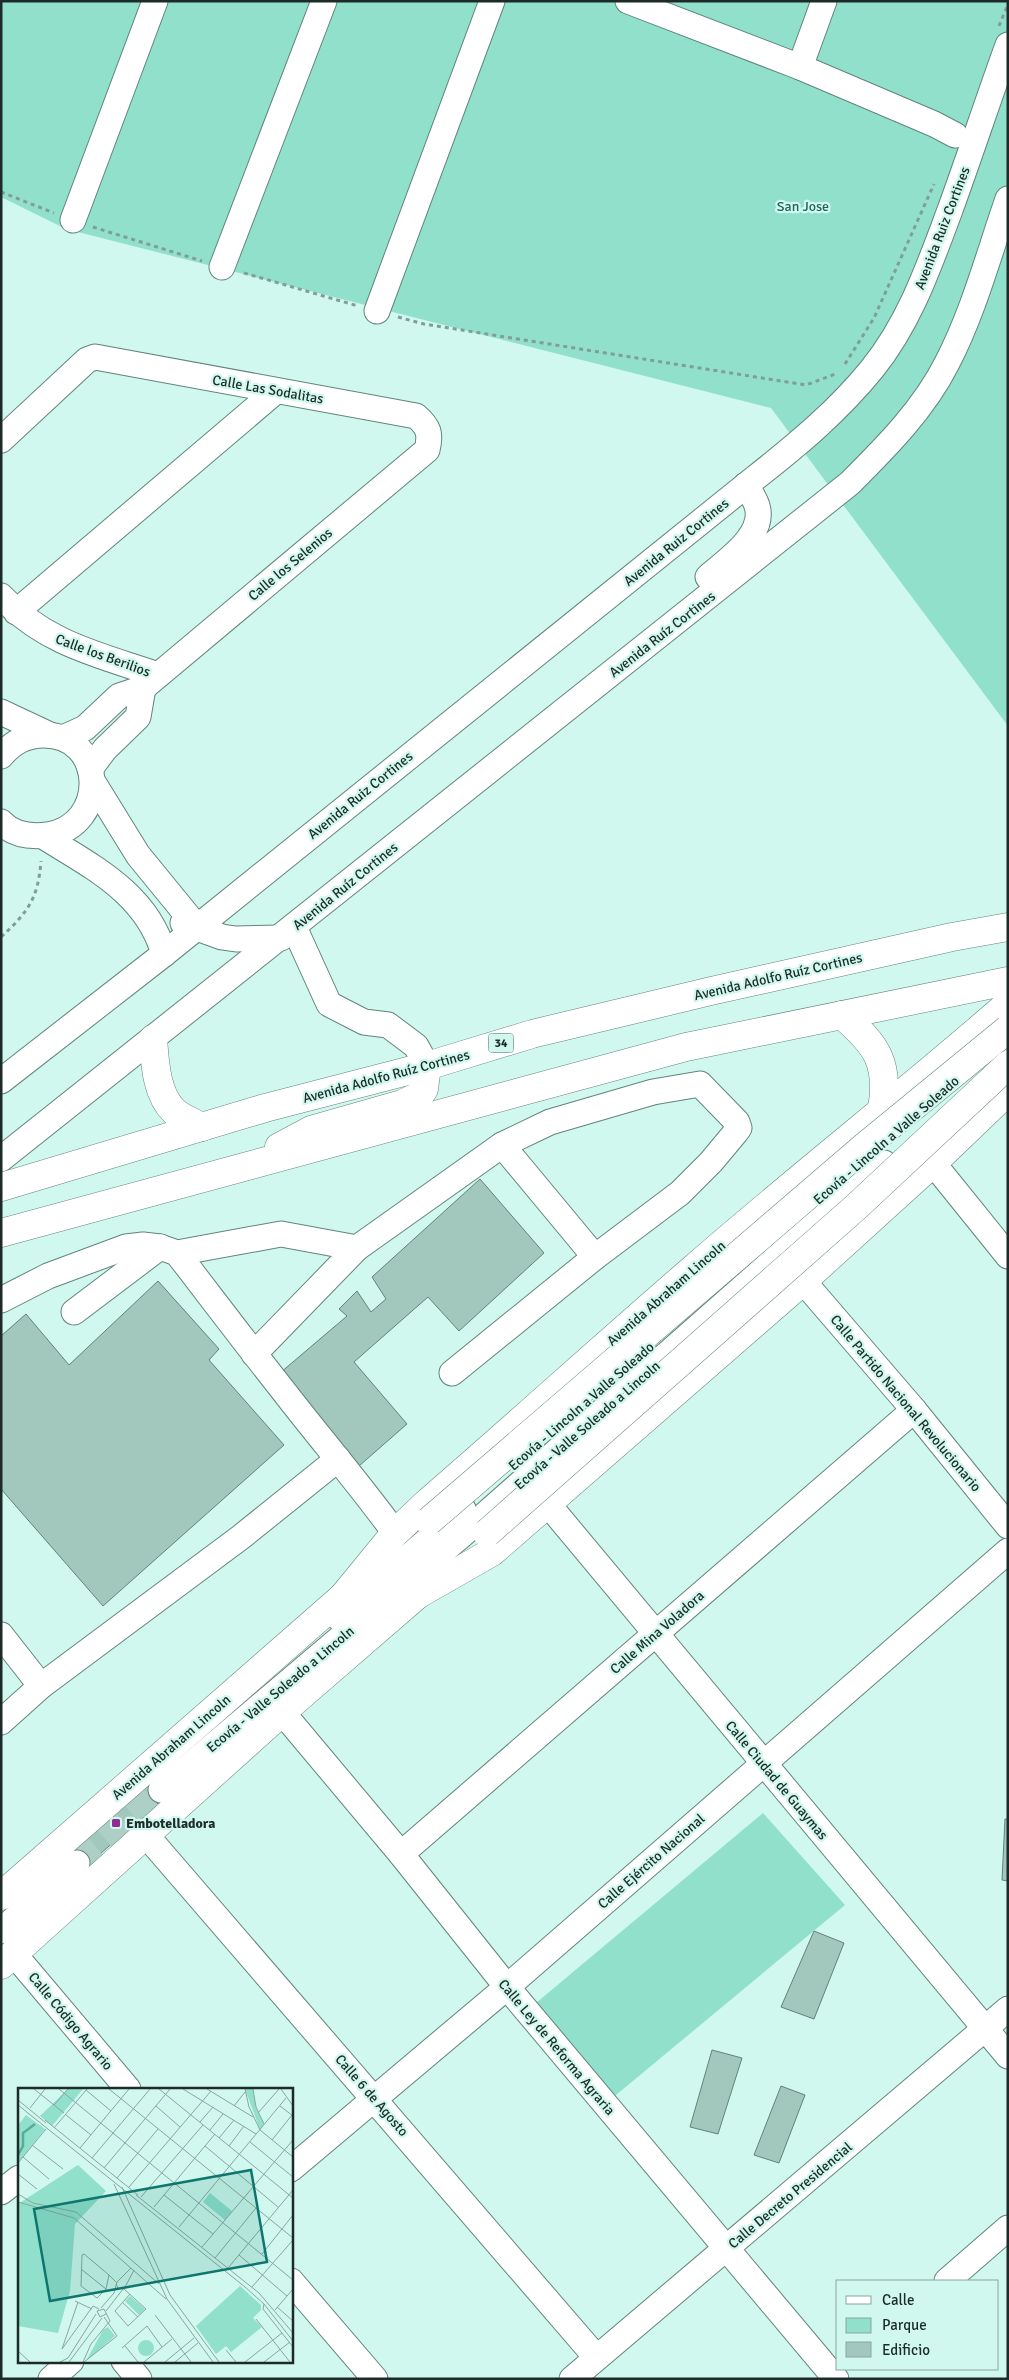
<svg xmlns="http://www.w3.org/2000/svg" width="1009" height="2380" viewBox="0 0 1009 2380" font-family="Signika,sans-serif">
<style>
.green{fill:#90e0cc}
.building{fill:#a2c8be;stroke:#60837a}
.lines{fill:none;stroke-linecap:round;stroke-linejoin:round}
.minor-tunnel{stroke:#adcfc6;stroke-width:25;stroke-dasharray:25 12;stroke-linecap:butt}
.minor-casing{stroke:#61857c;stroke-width:27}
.major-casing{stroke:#61857c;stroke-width:29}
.path{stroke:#819e96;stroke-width:3;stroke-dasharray:4 4;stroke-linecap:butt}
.minor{stroke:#fff;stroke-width:25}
.major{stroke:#fff;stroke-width:28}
.major-bridge-casing{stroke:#61857c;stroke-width:29;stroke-linecap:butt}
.major-bridge{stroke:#fff;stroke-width:28}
.poi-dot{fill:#912c93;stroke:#d1f8ee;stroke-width:2}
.labels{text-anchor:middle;stroke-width:4.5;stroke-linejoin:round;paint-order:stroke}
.shield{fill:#d1f8ee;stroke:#526863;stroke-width:1}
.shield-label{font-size:12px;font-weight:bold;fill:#1c2b27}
.park-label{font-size:14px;fill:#206557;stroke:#d1f8ee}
.street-label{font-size:14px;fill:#1c2b27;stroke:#d1f8ee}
.poi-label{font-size:14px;font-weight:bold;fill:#1c2b27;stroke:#d1f8ee;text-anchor:start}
.inset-river{fill:none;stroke:#55ac99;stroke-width:2.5}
.inset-road{fill:none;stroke:#89a69e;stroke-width:1}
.view{fill:#0f766e;fill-opacity:0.15;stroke:#0f766e;stroke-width:2.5}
.inset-edge{fill:none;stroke:#1c2b27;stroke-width:2.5}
</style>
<rect width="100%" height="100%" fill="#d1f8ee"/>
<g class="green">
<polygon points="1,1 1008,1 1008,726 771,408 66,229 1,197"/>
<polygon points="763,1813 845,1905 610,2100 530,2008"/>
</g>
<g class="building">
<polygon points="480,1179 544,1253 459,1331 428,1297 354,1362 407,1424 359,1466 280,1373 347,1316 339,1309 357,1291 371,1312 386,1299 372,1277"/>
<polygon points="158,1281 219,1349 209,1360 284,1445 103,1606 1,1489 1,1336 26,1314 69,1365"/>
<polygon points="149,1777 166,1796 83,1869 66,1850"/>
<polygon points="1005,1819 1008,1819 1008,1881 1002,1880"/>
<polygon points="814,1931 844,1943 814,2019 781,2007"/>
<polygon points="712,2050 742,2058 718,2134 690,2127"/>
<polygon points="781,2086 805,2095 779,2163 754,2155"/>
</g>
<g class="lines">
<polyline class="minor-tunnel" points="77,1863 161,1790"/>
<defs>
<g id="minor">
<polyline points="628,1 800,67 934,124 955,135"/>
<polyline points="800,67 824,1"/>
<polyline points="73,220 155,1"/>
<polyline points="222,267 324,1"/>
<polyline points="377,311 492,1"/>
<path d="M1,440L87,360L95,357L416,416C429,427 431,434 427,450L143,688L119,696L85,728L63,738"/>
<path d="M708,577C726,561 766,535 757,506C755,499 750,492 746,485"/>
<path d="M1,596C45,644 100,655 158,675"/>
<polyline points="16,612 276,391"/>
<polyline points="1,712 50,735"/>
<path d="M1,756C13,742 26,735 44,735C106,735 109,826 47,835C30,837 13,835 1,822"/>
<polyline points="90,769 105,749 138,717 143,688"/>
<polyline points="93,782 138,855 196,926"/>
<path d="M43,836C92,867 147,893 164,954"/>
<polyline points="183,923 222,937 236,939 281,938"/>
<polyline points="294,927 329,1004 364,1022 388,1025 416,1046 427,1066"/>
<path d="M1,1081L164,954L755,478C797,445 838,411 872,369C910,322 929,266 950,210C970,155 988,100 1008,45"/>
<polyline points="502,1145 595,1257"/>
<path d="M1,1159L850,483C886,447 924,409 947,363C974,311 989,253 1008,199"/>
<polyline points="933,1163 1008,1256"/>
<polyline points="357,1248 502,1145 550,1122 653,1092 700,1084 737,1122 739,1128 736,1132 711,1162 680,1193 595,1257 452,1373"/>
<polyline points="803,1281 914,1410 1008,1526"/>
<polyline points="1,1300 48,1276 126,1247 143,1245 160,1247 177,1253"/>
<polyline points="74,1312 160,1247"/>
<path d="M254,1354L357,1248L281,1234L177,1253C214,1301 251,1350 289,1398C324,1443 361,1486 395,1533"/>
<polyline points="547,1503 1008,2056"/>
<polyline points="339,1618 463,1509"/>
<polyline points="1,1635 41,1686"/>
<polyline points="282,1712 401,1854 507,1987 836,2379"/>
<polyline points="1,1722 41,1686 241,1537 338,1459"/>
<polyline points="161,1790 463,1534 884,1163"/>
<polyline points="146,1835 596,2357"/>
<polyline points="401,1854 914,1410"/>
<polyline points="1,1931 77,1863"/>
<polyline points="14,1954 128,2089"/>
<polyline points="291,2169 507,1987 1008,1551"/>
<polyline points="1,2192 19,2178"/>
<polyline points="291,2281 375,2379"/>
<polyline points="947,2281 1008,2228"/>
<polyline points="124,2361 139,2379"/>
<polyline points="51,2379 71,2361"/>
<polyline points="572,2379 1008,2009"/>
</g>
<g id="major">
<path d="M842,1015C876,1044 890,1063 882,1109"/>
<path d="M153,1039C155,1062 156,1094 174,1111C181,1118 193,1122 202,1127"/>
<polyline points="279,1147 311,1130 402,1104 419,1096 424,1089 427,1066"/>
<polyline points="1,1187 265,1108 427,1066 532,1034 711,991 952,937 1008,927"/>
<polyline points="1,1233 686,1047 1008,981"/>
<polyline points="417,1595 492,1552 803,1281 933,1163 1008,1091"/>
<path d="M341,1599L395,1533L429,1501C518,1424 605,1345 694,1268C797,1178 905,1094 1008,1004"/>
<polyline points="1,1896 354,1587"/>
<polyline points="1,1965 282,1712 430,1584"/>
</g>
</defs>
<use href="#minor" class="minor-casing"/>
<use href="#major" class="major-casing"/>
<g class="path">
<polyline points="999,26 1008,4"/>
<polyline points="1,192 54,213"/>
<polyline points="93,227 202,261"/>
<polyline points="244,273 358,306"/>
<polyline points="398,317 424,324 806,385 838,373"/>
<polyline points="845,364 874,318 934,184"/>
<path d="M1,937C28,912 38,899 41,861"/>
</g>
<use href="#minor" class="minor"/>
<use href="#major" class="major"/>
<defs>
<g id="major-bridge">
<polyline points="429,1521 864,1147 1008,1029"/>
<polyline points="487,1533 856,1207 1008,1065"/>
</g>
</defs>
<use href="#major-bridge" class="major-bridge-casing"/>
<use href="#major-bridge" class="major-bridge"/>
</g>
<rect class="poi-dot" x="111" y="1818" width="10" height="10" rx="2.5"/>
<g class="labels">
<rect class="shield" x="488.5" y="1033.5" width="25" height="19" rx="4"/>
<g class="shield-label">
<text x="501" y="1047">34</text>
</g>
<g class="park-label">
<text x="803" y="211">San Jose</text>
</g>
<g class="street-label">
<text transform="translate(942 228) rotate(-69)" y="5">Avenida Ruiz Cortines</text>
<text transform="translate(268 389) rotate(10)" y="5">Calle Las Sodalitas</text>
<text transform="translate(676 542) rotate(-39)" y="5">Avenida Ruiz Cortines</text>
<text transform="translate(290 564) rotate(-40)" y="5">Calle los Selenios</text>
<text transform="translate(662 634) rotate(-38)" y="5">Avenida Ruíz Cortines</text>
<text transform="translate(103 655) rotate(20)" y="5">Calle los Berilios</text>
<text transform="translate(360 795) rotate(-39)" y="5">Avenida Ruiz Cortines</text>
<text transform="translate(345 886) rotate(-39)" y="5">Avenida Ruíz Cortines</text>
<text transform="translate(778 976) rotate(-13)" y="5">Avenida Adolfo Ruíz Cortines</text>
<text transform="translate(386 1076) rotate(-15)" y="5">Avenida Adolfo Ruíz Cortines</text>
<text transform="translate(886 1140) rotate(-41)" y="5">Ecovía - Lincoln a Valle Soleado</text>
<text transform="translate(666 1293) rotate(-41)" y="5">Avenida Abraham Lincoln</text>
<text transform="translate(906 1403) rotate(50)" y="5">Calle Partido Nacional Revolucionario</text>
<text transform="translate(581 1406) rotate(-41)" y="5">Ecovía - Lincoln a Valle Soleado</text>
<text transform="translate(587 1425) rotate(-41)" y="5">Ecovía - Valle Soleado a Lincoln</text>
<text transform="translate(657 1632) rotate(-41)" y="5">Calle Mina Voladora</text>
<text transform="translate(280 1689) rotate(-40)" y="5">Ecovía - Valle Soleado a Lincoln</text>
<text transform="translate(171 1747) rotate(-41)" y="5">Avenida Abraham Lincoln</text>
<text transform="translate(777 1780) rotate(50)" y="5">Calle Ciudad de Guaymas</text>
<text transform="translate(651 1861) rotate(-41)" y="5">Calle Ejército Nacional</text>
<text transform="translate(71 2021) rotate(50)" y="5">Calle Código Agrario</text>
<text transform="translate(557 2047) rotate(50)" y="5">Calle Ley de Reforma Agraria</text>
<text transform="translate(372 2095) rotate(49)" y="5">Calle 6 de Agosto</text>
<text transform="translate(790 2195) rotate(-40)" y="5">Calle Decreto Presidencial</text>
</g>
<g class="poi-label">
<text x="126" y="1828">Embotelladora</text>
</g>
</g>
<g transform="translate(18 2088)">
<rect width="275" height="275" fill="#d1f8ee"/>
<path d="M50,1H65L34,38L22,28ZM227,1H235L238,20L246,36L242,42ZM8,27L27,41L0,75V37ZM60,77L88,103L57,136L52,203L40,245L0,238V116ZM192,105L214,123L207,132L185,114ZM222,198L243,217V222L235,230L244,239L213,264L208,258L198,266L178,238ZM112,208L127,221L121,227L107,213ZM90,239L97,248L68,273L85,242ZM120 260a8 8 0 1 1 16 0a8 8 0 1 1-16 0Z" fill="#90e0cc"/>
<path class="inset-river" d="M0,67L5,58V45L17,36"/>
<path class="inset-road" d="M16,1L46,25M41,1L275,192M91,1L275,150M141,1L275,110M165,1L238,46M189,1L235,29M227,1L231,19L242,42L275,69M235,1L238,19L246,36M263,1L275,18M68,2L93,23M0,12L28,35M0,17L227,199L246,216L275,253M36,17L50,1M138,18L162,39M216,18L227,4M262,18L275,28M12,20L27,1M240,25L261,1M48,27L73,47M27,32L120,107M182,34L195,19M36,40L69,1M192,42L205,26M201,50L216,32M254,52L274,27M232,54L275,89M14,57L45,81M187,58L260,119M211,58L226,38M62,60L111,1M5,69L31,91M74,70L132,1M0,75L28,41M86,80L152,1M0,86L19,101M99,90L140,41M96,96L149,211L195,274M104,99L152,207L201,274M111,99L193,3M0,106L15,115L58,124L141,196M118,107L241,205L275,245M146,107L195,146M123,109L185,37M0,114L56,130L148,211M136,119L197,46M161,139L268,10M184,159L275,52M244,166L275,127M221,167L269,208M197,170L238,120M210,180L275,102M63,181L88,201M91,187L88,201L79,210L63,198L64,167L66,166L91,187L99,195M98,196L100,200L106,201L128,221L110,238L97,223L112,206M234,199L275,152M106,201L116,182M57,213L74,221M104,214L120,229M246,216L245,221L275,259M259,219L275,233M83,220L96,205L99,194L113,180M257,222L275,201M88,223L105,201M137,227L173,274M238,231L272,274M107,258L120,274M104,260L129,238L144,259M44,261L75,218L81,221M44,261L60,214M208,262L218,274M0,263L12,274M42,274L50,270L78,226M51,274L84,230M65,274L73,256L92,233L86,221L79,223L82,229L88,226M66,274L99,248L86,229M126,274L154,251M147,274L176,250M157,274L180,255M227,274L264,245M246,274L272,254"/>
<path class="view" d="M233,82L249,174L32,213L16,121Z"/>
<rect width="275" height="275" class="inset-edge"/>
</g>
<rect width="1009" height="2380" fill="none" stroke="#1c2b27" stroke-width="5"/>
<rect x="836" y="2280" width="162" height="90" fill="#d1f8ee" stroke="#89a69e"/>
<rect x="846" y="2296" width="25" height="8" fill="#ffffff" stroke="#89a69e"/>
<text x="882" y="2305" font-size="15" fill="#1c2b27">Calle</text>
<rect x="846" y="2318" width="25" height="15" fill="#90e0cc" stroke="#89a69e"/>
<text x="882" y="2330" font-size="15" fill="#1c2b27">Parque</text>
<rect x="846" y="2342" width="25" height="15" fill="#a2c8be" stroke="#89a69e"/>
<text x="882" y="2355" font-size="15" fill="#1c2b27">Edificio</text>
</svg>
